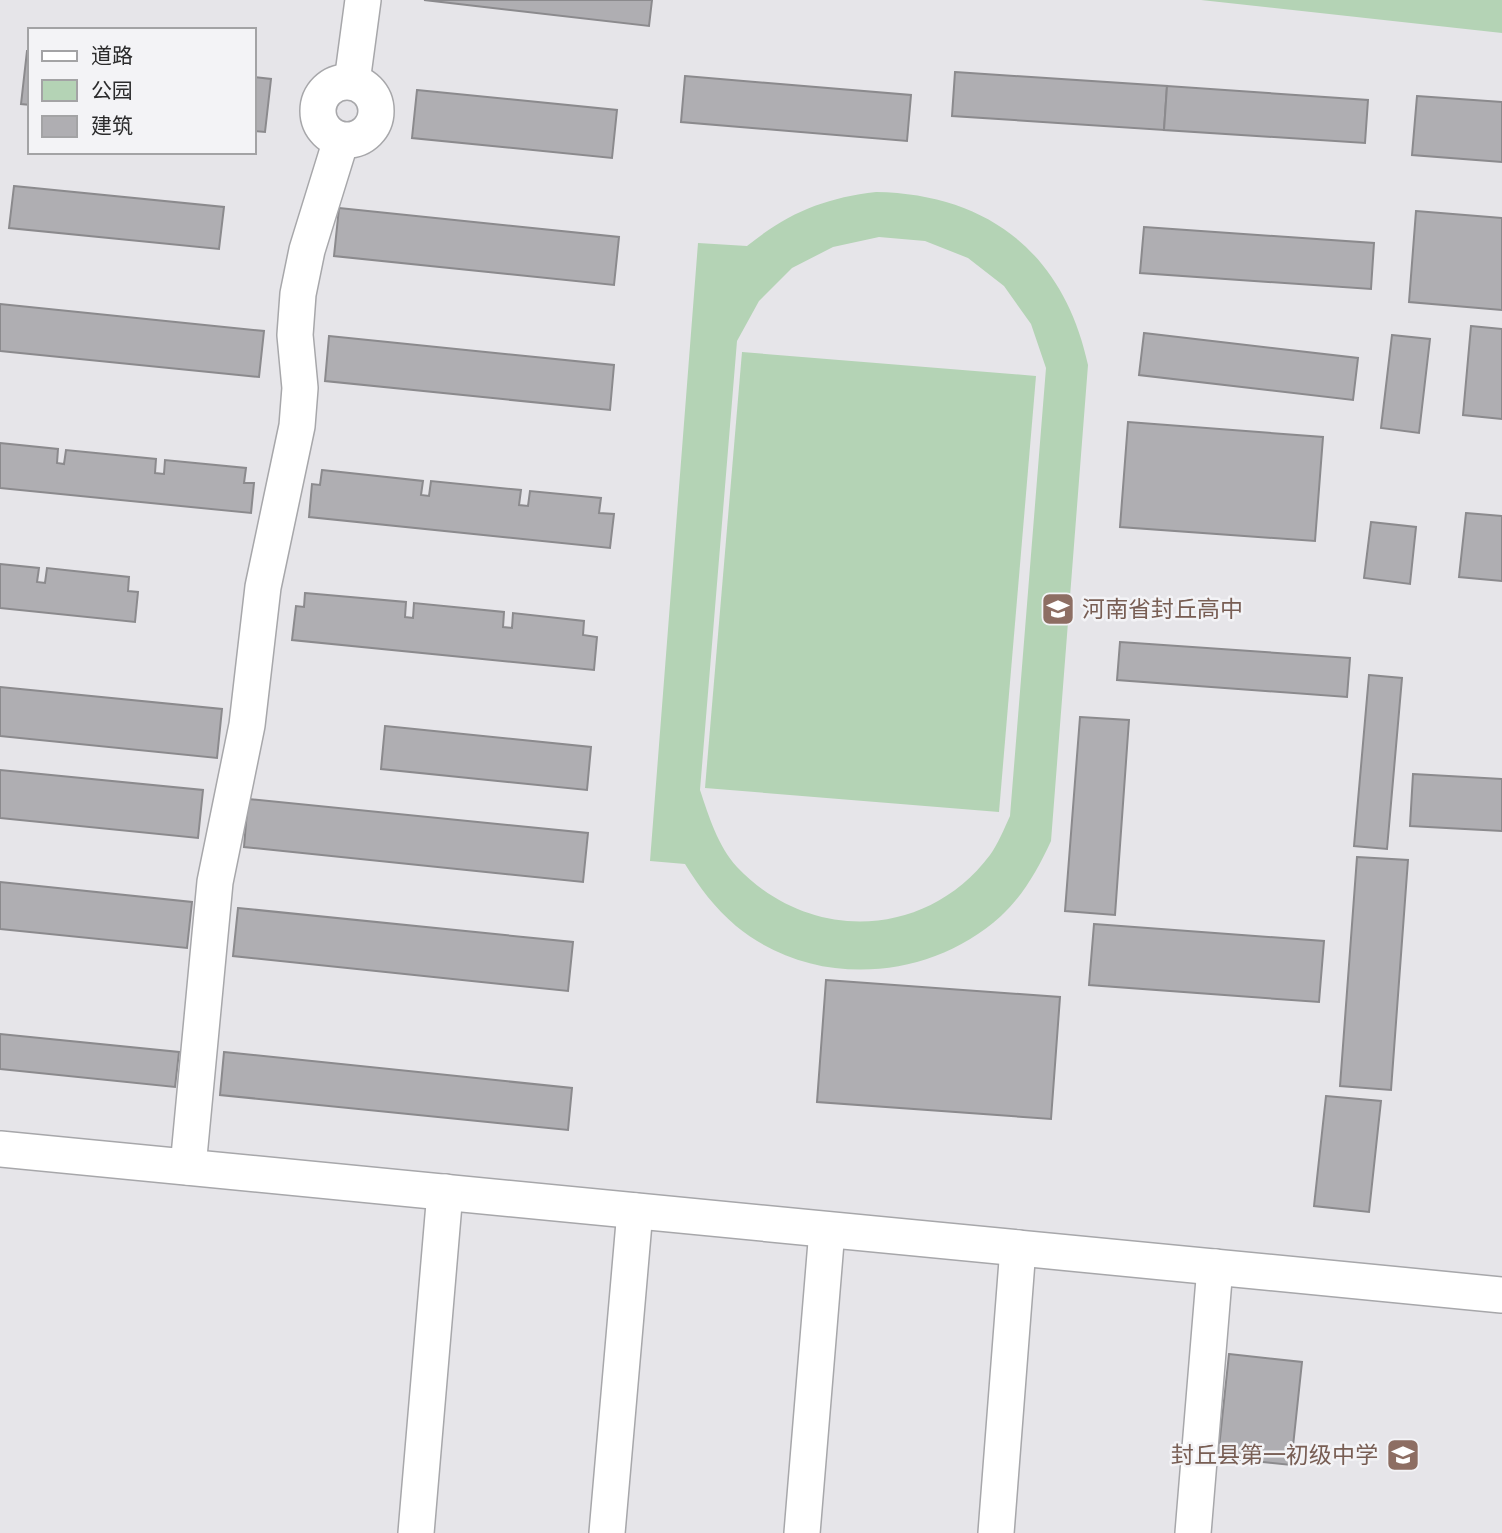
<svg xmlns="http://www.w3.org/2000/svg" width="1502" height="1533" viewBox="0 0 1502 1533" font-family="Bitter,'Noto Sans SC',serif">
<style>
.green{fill:#b4d3b5;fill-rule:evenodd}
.building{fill:#afaeb2;stroke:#8b8a8d;stroke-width:2}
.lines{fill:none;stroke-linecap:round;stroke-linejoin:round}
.minor-casing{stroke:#a7a7aa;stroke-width:38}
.minor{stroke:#fff;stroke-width:35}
.labels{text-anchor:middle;stroke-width:5;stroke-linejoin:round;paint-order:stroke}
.education-label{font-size:23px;fill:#785e54;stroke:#f3f3f6;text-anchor:start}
</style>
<rect width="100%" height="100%" fill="#e6e5e9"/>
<g class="green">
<polygon points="1201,0 1502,0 1502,33"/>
<path d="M876,192C989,194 1064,254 1088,365L1051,841C1038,869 1023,896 1001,916C928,982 813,989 736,926C715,908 699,887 685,864L650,861L698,243L747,246C788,213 824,198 876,192ZM879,237L925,241L968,258L1004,286L1031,324L1046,368L1010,816C1004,829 998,844 990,855C926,940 809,943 737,867C718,846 709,817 700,790L737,341L759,301L792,268L833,247Z"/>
<polygon points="742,352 1036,376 999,812 705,788"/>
</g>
<g class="building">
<polygon points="424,0 652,0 649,26"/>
<polygon points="27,51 30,51 30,105 21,104"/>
<polygon points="955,72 1167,86 1164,130 952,116"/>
<polygon points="685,76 911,95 907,141 681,122"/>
<polygon points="254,77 271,79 265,132 254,131"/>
<polygon points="1167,86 1368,100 1365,143 1164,130"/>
<polygon points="417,90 617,110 612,158 412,138"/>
<polygon points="1417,96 1502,102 1502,162 1412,155"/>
<polygon points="14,186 224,207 219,249 9,228"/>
<polygon points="339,208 619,237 614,285 334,256"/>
<polygon points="1416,211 1502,218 1502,310 1409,302"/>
<polygon points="1144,227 1374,243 1371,289 1140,273"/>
<polygon points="0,304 264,331 259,377 0,351"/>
<polygon points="1471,326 1502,329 1502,419 1463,415"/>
<polygon points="1144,333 1358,358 1353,400 1139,375"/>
<polygon points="1392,335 1430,339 1419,433 1381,428"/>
<polygon points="329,336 614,365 610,410 325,381"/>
<polygon points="1128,422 1323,437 1315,541 1120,527"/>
<polygon points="0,443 58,449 57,463 64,464 66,450 156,459 155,473 164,474 165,460 246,468 244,483 254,483 251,513 0,488"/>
<polygon points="322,470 423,481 421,495 429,496 431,481 521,490 519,505 528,506 530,491 601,498 599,513 614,514 610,548 309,517 312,484 320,485"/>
<polygon points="1466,513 1502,516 1502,581 1459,577"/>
<polygon points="1371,522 1416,527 1410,584 1364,578"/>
<polygon points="0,564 39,568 37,582 45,583 47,568 129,577 128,591 138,592 135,622 0,608"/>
<polygon points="305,593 406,602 405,617 413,618 414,603 504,612 503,627 512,628 513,613 584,621 583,635 597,637 594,670 292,640 296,606 304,607"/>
<polygon points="1120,642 1350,658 1347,697 1117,680"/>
<polygon points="1369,675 1402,678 1387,849 1354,846"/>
<polygon points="0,687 222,709 217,758 0,736"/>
<polygon points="1080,717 1129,720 1115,915 1065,911"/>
<polygon points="385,726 591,747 587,790 381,769"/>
<polygon points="0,770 203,790 198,838 0,818"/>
<polygon points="1413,774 1502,779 1502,831 1410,826"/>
<polygon points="248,799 588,833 583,882 244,847"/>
<polygon points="1357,857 1408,860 1391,1090 1340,1086"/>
<polygon points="0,882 192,902 187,948 0,929"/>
<polygon points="238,908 573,942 568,991 233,956"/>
<polygon points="1094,924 1324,941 1319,1002 1089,985"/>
<polygon points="826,980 1060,997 1051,1119 817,1102"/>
<polygon points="0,1034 179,1052 175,1087 0,1069"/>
<polygon points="224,1052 572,1088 568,1130 220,1095"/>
<polygon points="1326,1096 1381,1101 1369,1212 1314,1206"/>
<polygon points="1229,1354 1302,1362 1291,1465 1218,1457"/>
</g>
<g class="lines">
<defs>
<g id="minor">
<circle cx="347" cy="111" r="29"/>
<polyline points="352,82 363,0"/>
<polyline points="0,1149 1502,1295"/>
<polyline points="188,1167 215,882 247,725 263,587 297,426 300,388 295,335 298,294 307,250 341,140"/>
<polyline points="416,1533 445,1192"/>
<polyline points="607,1533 635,1211"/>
<polyline points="802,1533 827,1230"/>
<polyline points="996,1533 1018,1248"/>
<polyline points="1193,1533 1215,1267"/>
</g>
</defs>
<use href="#minor" class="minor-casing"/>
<use href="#minor" class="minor"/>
</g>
<defs>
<symbol id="school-square" viewBox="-11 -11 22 22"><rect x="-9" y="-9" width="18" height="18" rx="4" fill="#8d6e63" stroke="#f3f3f6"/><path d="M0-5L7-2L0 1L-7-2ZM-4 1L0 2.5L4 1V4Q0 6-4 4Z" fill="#fff"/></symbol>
</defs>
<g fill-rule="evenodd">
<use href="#school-square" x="1039" y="590" width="38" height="38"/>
<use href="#school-square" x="1384" y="1436" width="38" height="38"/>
</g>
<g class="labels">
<g class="education-label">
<text x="1082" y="617">河南省封丘高中</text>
<text x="1378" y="1463" text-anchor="end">封丘县第一初级中学</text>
</g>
</g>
<rect x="28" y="28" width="228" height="126" fill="#f3f3f6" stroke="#a3a3a5" stroke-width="2"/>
<rect x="42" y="51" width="35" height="10" fill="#ffffff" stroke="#a3a3a5" stroke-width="2"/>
<text x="91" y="63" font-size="21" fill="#2b2b2c">道路</text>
<rect x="42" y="80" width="35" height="21" fill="#b4d3b5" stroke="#a3a3a5" stroke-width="2"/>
<text x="91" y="98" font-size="21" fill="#2b2b2c">公园</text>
<rect x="42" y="116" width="35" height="21" fill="#afaeb2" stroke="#a3a3a5" stroke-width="2"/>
<text x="91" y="133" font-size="21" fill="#2b2b2c">建筑</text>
</svg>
